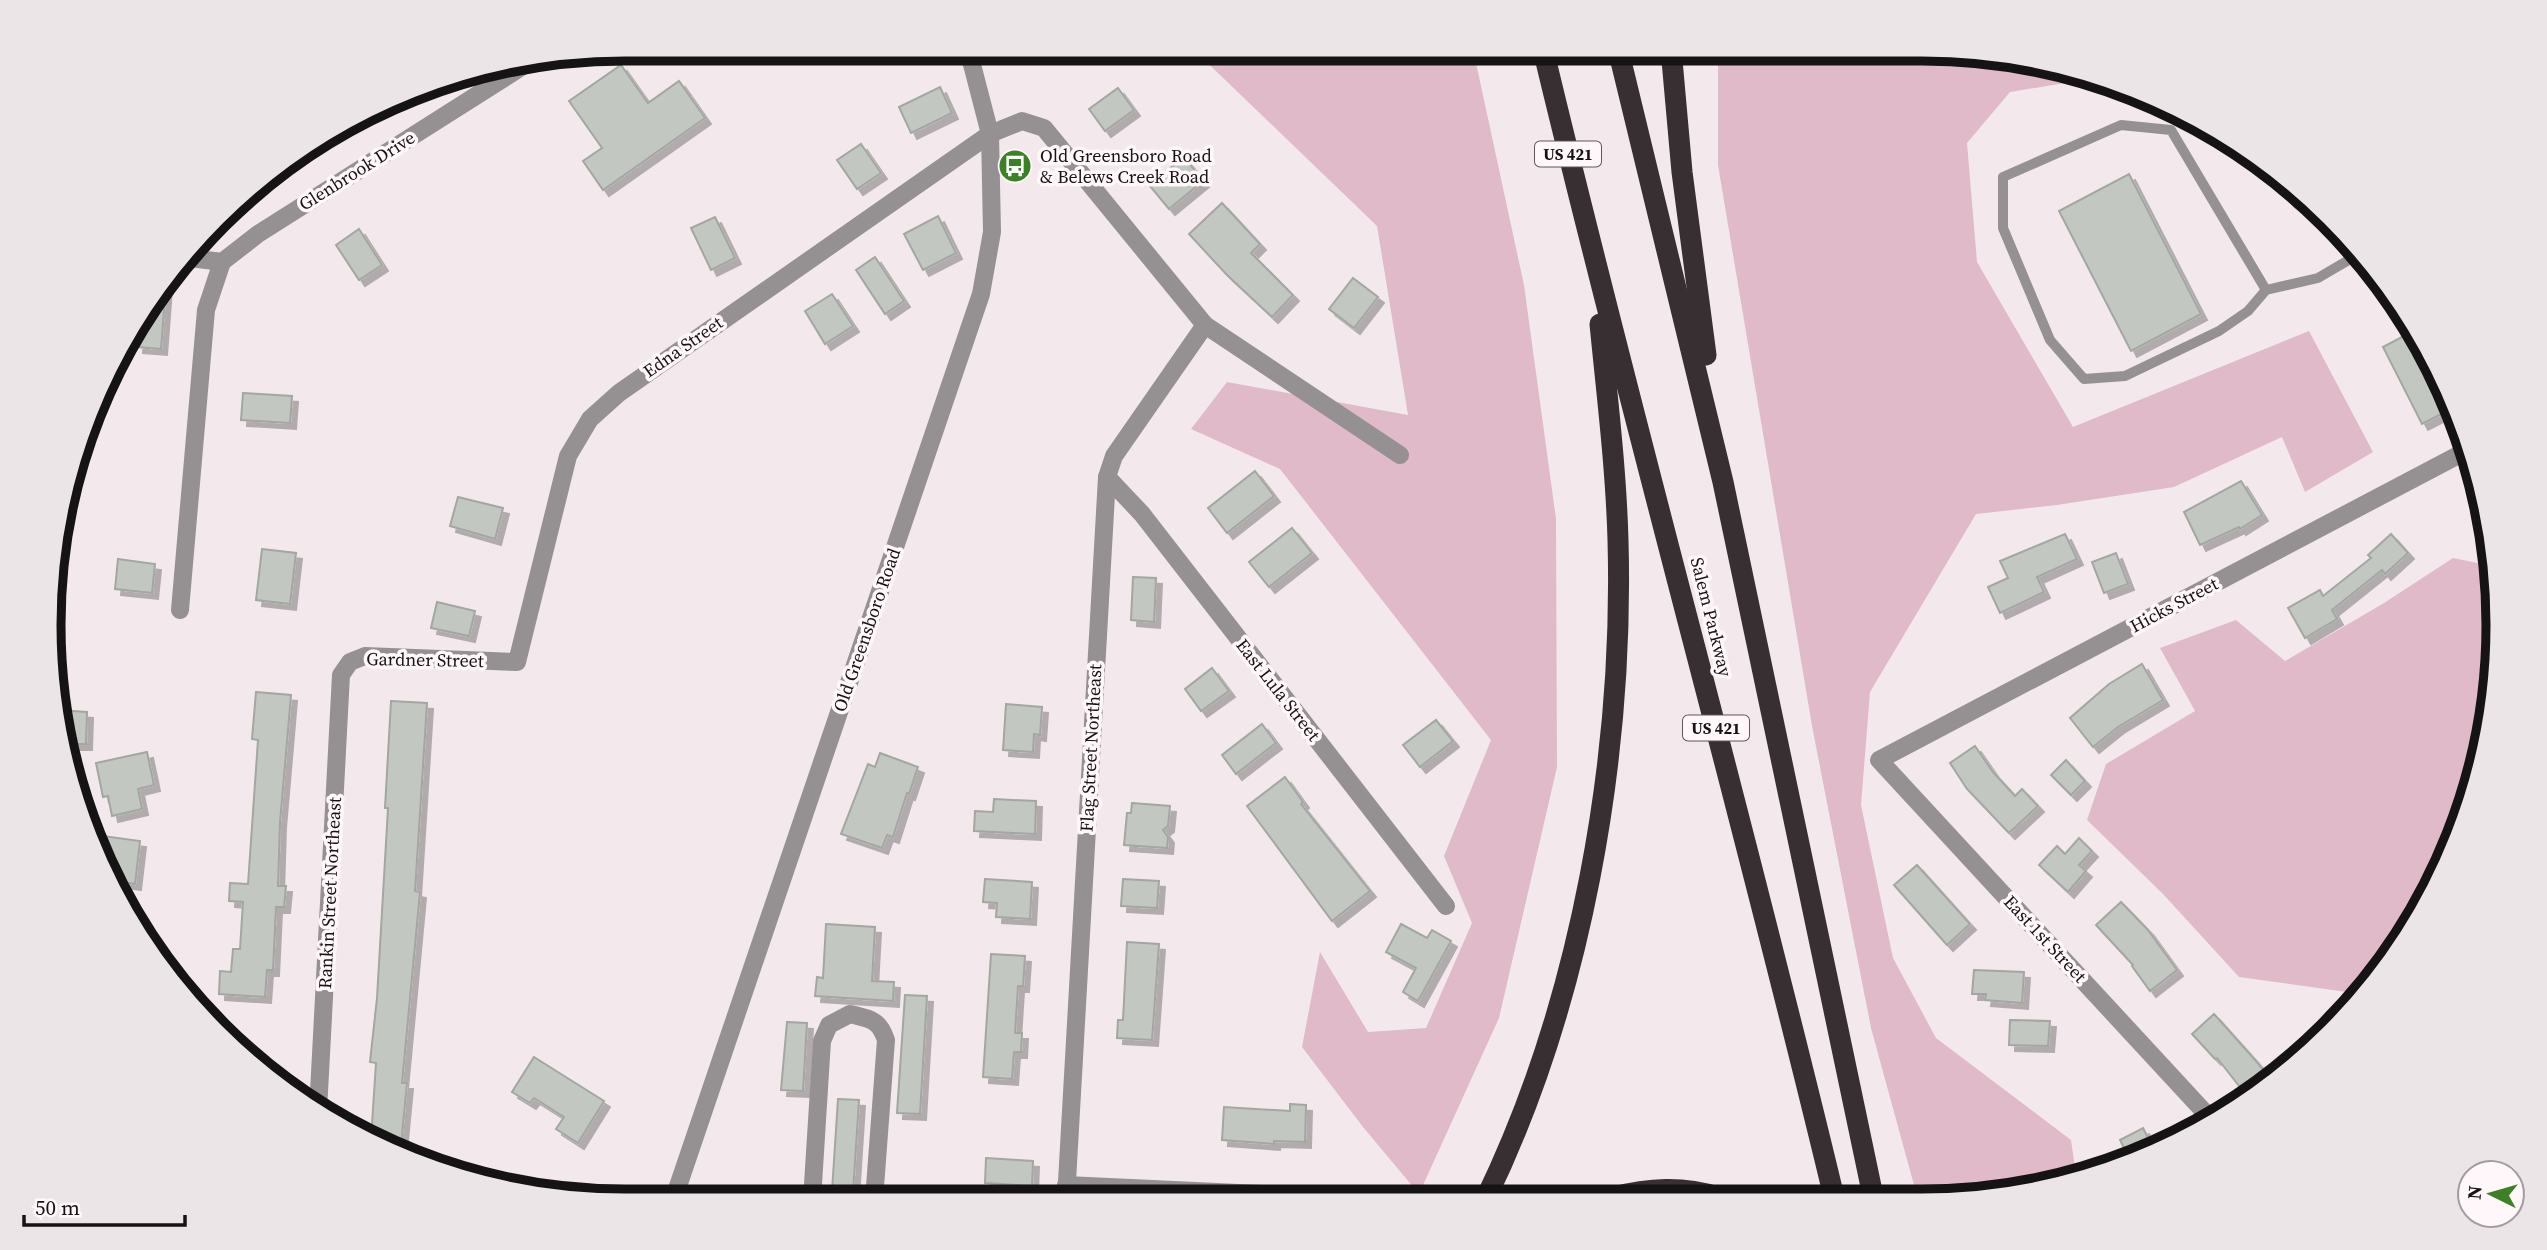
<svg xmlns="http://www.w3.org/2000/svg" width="2547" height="1250" viewBox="0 0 2547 1250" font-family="'Source Serif 4',serif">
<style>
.green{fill:#e0bac8}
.building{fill:#c2c8c1;stroke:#a2a7a0;stroke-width:2;filter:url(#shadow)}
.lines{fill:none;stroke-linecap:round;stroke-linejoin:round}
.service{stroke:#959192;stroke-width:10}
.minor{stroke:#959192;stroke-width:18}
.tertiary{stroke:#959192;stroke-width:18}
.motorway{stroke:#372f32;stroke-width:21}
.labels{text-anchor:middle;stroke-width:7;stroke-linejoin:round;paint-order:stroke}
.shield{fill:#fff7fa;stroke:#5c5759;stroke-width:2}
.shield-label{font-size:16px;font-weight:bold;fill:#161314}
.poi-label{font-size:18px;fill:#161314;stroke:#fff7fa;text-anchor:start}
.street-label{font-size:18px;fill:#161314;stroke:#fff7fa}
.rim{fill:none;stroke:#161314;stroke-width:9}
</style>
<defs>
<filter id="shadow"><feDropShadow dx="6" dy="6" stdDeviation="0" flood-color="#0004"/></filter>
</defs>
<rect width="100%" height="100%" fill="#f3e9ed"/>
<g class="green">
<polygon points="1193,49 1473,49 1524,285 1556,519 1557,767 1499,1018 1419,1194 1363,1127 1302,1047 1320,952 1368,1032 1426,1028 1472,923 1444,856 1491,740 1280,469 1191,429 1227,382 1408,415 1377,226"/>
<polygon points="1718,49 1922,49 2035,60 2095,78 2010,92 1967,143 1977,262 2073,427 2309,331 2373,452 2305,492 2282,437 2174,487 2057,505 1976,514 1870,692 1861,805 1893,958 1936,1038 2071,1140 2076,1175 1998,1196 1917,1196 1871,1028 1812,726 1718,165"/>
<polygon points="2238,144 2242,146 2331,220 2295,209"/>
<polygon points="2453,558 2492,566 2498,625 2487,738 2454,846 2379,975 2361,994 2239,977 2163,894 2087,820 2106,764 2195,711 2160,648 2236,620 2285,661 2384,603"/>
</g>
<g class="building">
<polygon points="621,65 648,103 679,81 705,118 603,190 583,161 602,148 569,101"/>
<polygon points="940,87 952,113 911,133 899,107"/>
<polygon points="1118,88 1134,110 1105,131 1089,109"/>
<polygon points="861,144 881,173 857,189 837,160"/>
<polygon points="1184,157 1203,181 1169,209 1149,185"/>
<polygon points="2129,174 2201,314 2131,351 2059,211"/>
<polygon points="1222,203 1260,244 1251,253 1293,295 1272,317 1227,275 1189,234"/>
<polygon points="938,216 956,253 923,270 904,234"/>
<polygon points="715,217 735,258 711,270 691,228"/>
<polygon points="359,229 382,265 359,280 336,245"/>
<polygon points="875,257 904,301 885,314 856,270"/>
<polygon points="1353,278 1378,297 1354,328 1329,309"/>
<polygon points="166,284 161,349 137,347 140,317 146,305"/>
<polygon points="832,294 853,326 825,344 805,311"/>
<polygon points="2415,330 2455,407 2422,424 2383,347"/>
<polygon points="243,393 292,396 290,423 241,420"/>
<polygon points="1255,471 1274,496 1227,533 1208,508"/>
<polygon points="2241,481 2262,515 2240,529 2239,527 2200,545 2184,512"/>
<polygon points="458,497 503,508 495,539 450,526"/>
<polygon points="1292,528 1312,553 1269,587 1249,562"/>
<polygon points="2065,534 2077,559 2037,577 2044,592 2000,613 1988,587 2008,578 2000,561"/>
<polygon points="2391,534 2408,553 2385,574 2382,570 2332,610 2337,619 2305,638 2288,608 2320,590 2323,596 2371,558 2368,555"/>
<polygon points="262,549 296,553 290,604 256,600"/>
<polygon points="2116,553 2128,584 2104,593 2092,562"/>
<polygon points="118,559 155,564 152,593 115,589"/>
<polygon points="1133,577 1156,578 1154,622 1131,620"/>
<polygon points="437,602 475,611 469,636 431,628"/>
<polygon points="2142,664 2163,700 2118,727 2093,747 2070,718 2109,684"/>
<polygon points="1212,668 1229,691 1201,711 1185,689"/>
<polygon points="256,692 291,695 280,822 278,886 286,886 284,907 276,907 273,970 267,970 265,997 219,994 220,971 231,972 233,949 240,949 243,902 229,901 230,883 248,884 258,740 252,739"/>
<polygon points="391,701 427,703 415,891 420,892 402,1083 407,1083 400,1155 371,1139 376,1063 370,1062 377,998 388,808 385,808"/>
<polygon points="1006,704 1042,707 1040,735 1034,734 1033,752 1003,750"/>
<polygon points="57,710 87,712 86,744 67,744"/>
<polygon points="1436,720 1453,741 1420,767 1403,745"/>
<polygon points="1262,724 1276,743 1236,774 1222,755"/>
<polygon points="1975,746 1993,772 2015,796 2022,789 2038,806 2009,833 1967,789 1950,763"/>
<polygon points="147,752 154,785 138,789 142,809 112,816 108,796 103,797 96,763"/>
<polygon points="880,753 918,767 909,794 907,793 893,837 887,835 882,848 841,834 868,764 875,767"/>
<polygon points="2066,760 2085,781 2071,795 2051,775"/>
<polygon points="1285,777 1303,802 1301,804 1370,891 1332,921 1247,806"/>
<polygon points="994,799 1036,801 1035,834 974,831 975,811 993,812"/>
<polygon points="1132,803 1170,806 1168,826 1163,830 1168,837 1167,848 1124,845 1127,813 1131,813"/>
<polygon points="103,836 140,841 135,884 109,880 101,854"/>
<polygon points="2079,838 2092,851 2079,865 2086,871 2068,892 2039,865 2057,846 2065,854"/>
<polygon points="1917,865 1970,924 1947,945 1894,885"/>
<polygon points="985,879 1032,882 1030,919 996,917 997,903 983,902"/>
<polygon points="1123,879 1159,881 1157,908 1121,906"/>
<polygon points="2121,902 2148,930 2177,970 2150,991 2132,966 2133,965 2096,925"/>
<polygon points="826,924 875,927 872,981 894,982 893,1001 815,996 817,977 823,978"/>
<polygon points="1401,924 1427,938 1432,930 1451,941 1418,1001 1403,992 1416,968 1386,952"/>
<polygon points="1127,942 1159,944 1152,1040 1117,1038 1118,1020 1123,1020"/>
<polygon points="991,954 1025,956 1023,986 1018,986 1015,1033 1022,1033 1021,1052 1014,1052 1012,1079 983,1077"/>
<polygon points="1974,970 2024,972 2022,1003 1985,1000 1986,994 1972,994"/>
<polygon points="905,995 927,996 920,1114 897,1113"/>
<polygon points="2214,1014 2256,1061 2273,1082 2247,1096 2217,1058 2215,1059 2192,1034"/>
<polygon points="2010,1020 2050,1021 2048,1046 2009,1045"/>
<polygon points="787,1022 807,1023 803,1091 781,1090"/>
<polygon points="534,1057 604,1101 578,1143 556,1129 564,1117 534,1098 530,1103 512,1092"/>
<polygon points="838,1099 859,1100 853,1192 832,1191"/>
<polygon points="1290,1104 1306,1105 1305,1142 1274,1141 1274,1144 1222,1140 1224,1107 1290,1111"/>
<polygon points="2143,1128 2154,1150 2130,1160 2120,1140"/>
<polygon points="986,1158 1033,1161 1032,1186 985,1183"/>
</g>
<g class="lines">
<g class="service">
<polyline points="971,61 998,49"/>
<polyline points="2266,290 2171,130 2121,125 2003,177 2003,228 2050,340 2084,379 2125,376 2219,331 2248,311 2266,290 2318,278 2359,254"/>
</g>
<g class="minor">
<polyline points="190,258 222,262 258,234 523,66"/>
<polyline points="1107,477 1142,514 1446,906"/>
<polyline points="180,610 206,310 222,262"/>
<polyline points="318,1111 341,675 350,662 365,656 517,662 568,456 590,419 619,393 990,134 1022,121 1044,128 1205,325 1400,455"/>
<polyline points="2210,1118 1879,760 2468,450"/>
<polyline points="1066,1185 1347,1198"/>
<polyline points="1066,1199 1107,477 1114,456 1205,325"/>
<path d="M812,1200L822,1041L829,1025L850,1014C870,1019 879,1019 886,1040L874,1200"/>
</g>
<polyline class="tertiary" points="673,1201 981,294 992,232 990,134 968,49"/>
<g class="motorway">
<path d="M1543,49C1635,433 1742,813 1834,1197"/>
<polyline points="1618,49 1723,482 1873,1196"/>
<polyline points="1671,49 1682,172 1706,355"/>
<path d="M1615,1197C1647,1188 1684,1186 1717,1197"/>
<path d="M1486,1198C1581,1002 1624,758 1618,540C1616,468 1607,396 1600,324"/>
</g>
</g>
<defs>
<symbol id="bus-disc" viewBox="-11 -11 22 22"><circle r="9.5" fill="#3b8227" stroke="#fff7fa"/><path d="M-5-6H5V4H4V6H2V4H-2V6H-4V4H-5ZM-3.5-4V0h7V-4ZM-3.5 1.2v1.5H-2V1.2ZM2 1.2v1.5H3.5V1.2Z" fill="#fff"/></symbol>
</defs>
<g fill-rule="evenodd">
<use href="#bus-disc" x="996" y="147" width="38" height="38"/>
</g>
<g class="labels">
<g class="shield">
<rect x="1535" y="141.5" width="66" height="25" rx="5"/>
<rect x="1683" y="715.5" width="66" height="25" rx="5"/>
</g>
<g class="shield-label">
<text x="1568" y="160">US 421</text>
<text x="1716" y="734">US 421</text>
</g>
<g class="poi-label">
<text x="1040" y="162">Old Greensboro Road<tspan x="1040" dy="21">&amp; Belews Creek Road</tspan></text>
</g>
<g class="street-label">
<text transform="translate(357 171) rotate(-32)" y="6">Glenbrook Drive</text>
<text transform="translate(683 347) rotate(-35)" y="6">Edna Street</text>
<text transform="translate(2174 605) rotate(-28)" y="6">Hicks Street</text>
<text transform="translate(1711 617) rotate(76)" y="6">Salem Parkway</text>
<text transform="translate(867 630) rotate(-71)" y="6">Old Greensboro Road</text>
<text transform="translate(425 660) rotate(1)" y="6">Gardner Street</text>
<text transform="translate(1278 690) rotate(52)" y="6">East Lula Street</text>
<text transform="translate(1091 748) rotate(-87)" y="6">Flag Street Northeast</text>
<text transform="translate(330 893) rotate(-87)" y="6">Rankin Street Northeast</text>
<text transform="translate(2045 939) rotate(47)" y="6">East 1st Street</text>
</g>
</g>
<path d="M0 0H2547V1250H0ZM625 61H1922A564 564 0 0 1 2486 625V625A564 564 0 0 1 1922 1189H625A564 564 0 0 1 61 625V625A564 564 0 0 1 625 61Z" fill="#ece5e8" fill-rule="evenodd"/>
<path class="rim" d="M625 61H1922A564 564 0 0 1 2486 625V625A564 564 0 0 1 1922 1189H625A564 564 0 0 1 61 625V625A564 564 0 0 1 625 61Z"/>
<g transform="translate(2491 1194) rotate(275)"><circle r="33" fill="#fff7fa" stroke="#a29c9e" stroke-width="2"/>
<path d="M0-5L12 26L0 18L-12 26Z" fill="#3b8227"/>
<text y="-10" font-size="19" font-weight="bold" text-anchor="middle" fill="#161314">N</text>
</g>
<path d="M24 1215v10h161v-10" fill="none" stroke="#161314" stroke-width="3.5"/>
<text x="35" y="1215" font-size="21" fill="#161314" stroke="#fff7fa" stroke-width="5" paint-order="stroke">50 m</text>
</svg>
